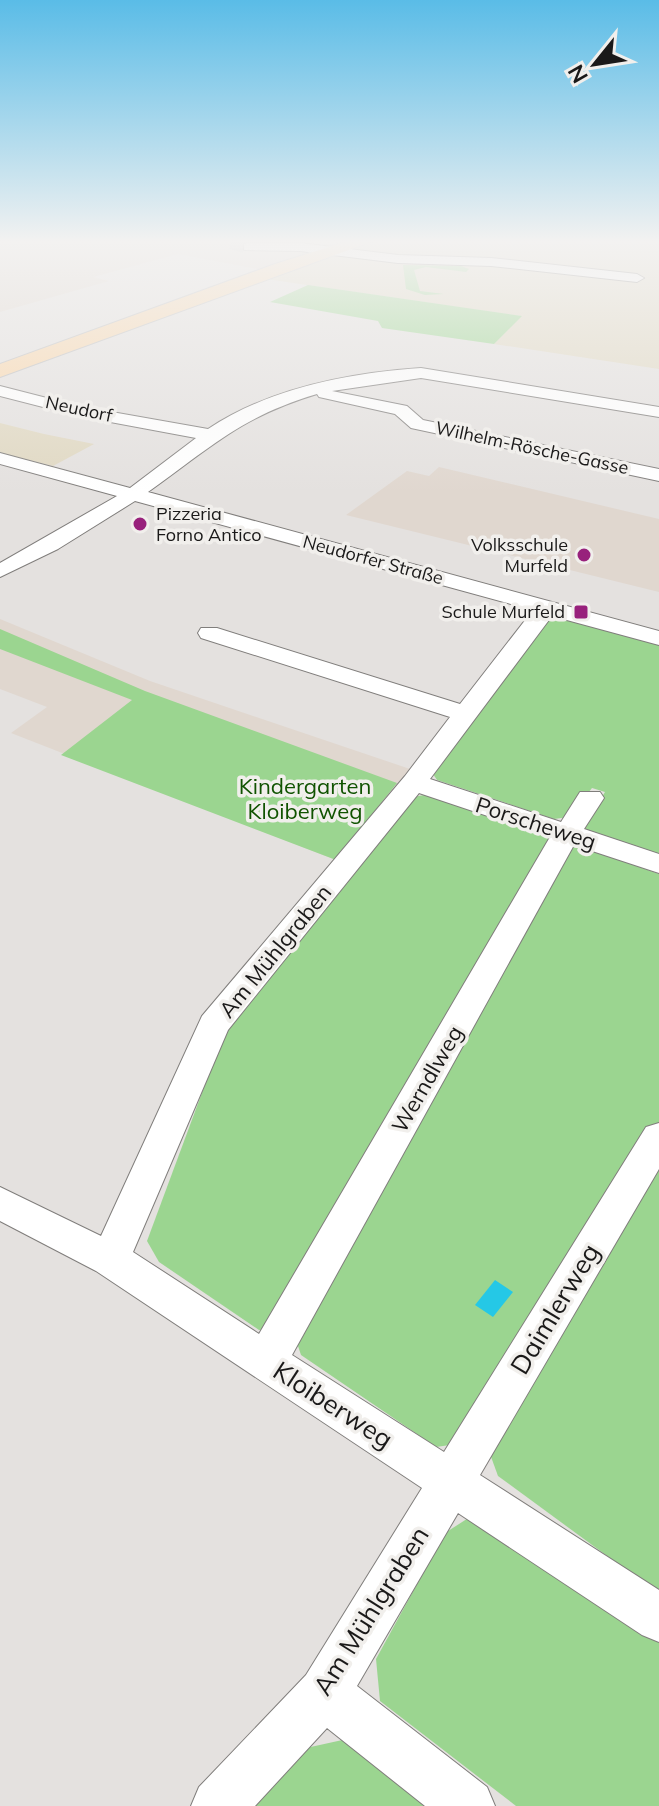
<svg xmlns="http://www.w3.org/2000/svg" width="659" height="1806" viewBox="0 0 659 1806" font-family="Mulish,sans-serif">
<style>
.commercial{fill:#e0d8c2}
.built{fill:#e0d7cf}
.green{fill:#9bd590}
.water{fill:#25c8e6}
.lines{fill:none;stroke-linecap:round;stroke-linejoin:round}
.minor-tunnel{stroke:#bcb9b7;stroke-width:14;stroke-dasharray:14 7;stroke-linecap:butt}
.minor-casing{stroke:#807e7c;stroke-width:2}
.major-casing{stroke:#bfbfbf;stroke-width:2}
.minor{fill:#fff;fill-rule:evenodd}
.major{fill:#fad7ac;fill-rule:evenodd}
.poi-dot{fill:#98217c;stroke:#f1efec;stroke-width:3}
.labels{text-anchor:middle;stroke-width:7;stroke-linejoin:round;paint-order:stroke}
.far-street-label{font-size:18px;fill:#1a1919;stroke:#f1efec}
.far-poi-label{font-size:18px;fill:#1a1919;stroke:#f1efec;text-anchor:end}
.park-label{font-size:22px;fill:#105300;stroke:#f1efec}
.street-label{font-size:22px;fill:#1a1919;stroke:#f1efec}
.near-street-label{font-size:26px;fill:#1a1919;stroke:#f1efec}
</style>
<rect width="100%" height="100%" fill="#e4e1df"/>
<g class="commercial">
<polygon points="353,240 659,240 659,369 494,344 521,316 266,279 257,273 300,255"/>
<polygon points="0,423 44,434 94,444 53,466 0,453"/>
</g>
<g class="built">
<polygon points="0,240 353,240 300,255 263,270 178,254 93,277 109,281 0,312"/>
<polygon points="439,467 659,519 659,592 346,515 407,471 429,476"/>
<polygon points="0,619 150,681 410,769 336,860 11,733 47,707 0,689"/>
</g>
<g class="green">
<polygon points="403,265 461,266 469,269 466,272 426,267 414,270 420,291 444,294 425,295 406,289"/>
<polygon points="308,285 522,316 494,344 382,328 378,321 270,302"/>
<polygon points="563,618 659,644 659,855 585,833 583,828 605,792 592,788 569,817 554,819 437,780 431,771 548,621"/>
<polygon points="0,629 145,691 397,783 336,860 61,755 132,700 0,649"/>
<polygon points="430,794 545,834 551,841 271,1329 259,1330 159,1262 147,1241 226,1028 407,798"/>
<polygon points="580,846 659,874 659,1123 464,1443 436,1447 301,1355 295,1337 566,848"/>
<polygon points="659,1165 659,1594 498,1476 490,1454"/>
<polygon points="473,1515 659,1643 659,1806 516,1806 380,1701 376,1659 445,1533"/>
<polygon points="356,1737 443,1806 244,1806 297,1750"/>
</g>
<polygon class="water" points="495,1280 513,1292 493,1317 475,1305"/>
<g class="lines">
<polyline class="minor-tunnel" points="231,242 248,247"/>
<defs>
<g id="minor">
<polygon points="248,243 300,243 398,255 491,258 637,274 644,278 637,282 491,266 398,263 300,251 244,250 244,244"/>
<path d="M421,368L659,407V417L421,378L332,391L407,406L423,420L659,469V481L411,428L395,414L319,397L317,394C240,417 210,448 148,492L659,631V645L552,616L430,779L561,822L580,792H600L604,798L584,829L659,854V873L574,845L292,1355L444,1452L646,1127L659,1123V1169L480,1475L659,1590V1642L642,1635L458,1513L357,1686L487,1787L495,1806H425L327,1728L255,1806H191L199,1787L306,1675L422,1488L96,1271L0,1221V1187L101,1236L202,1016L405,776L450,717L201,638L198,633L201,628H217L460,704L533,610L135,501L58,549L0,577V563L117,496L0,464V453L130,488L196,438L78,416L0,396V386L78,406L208,429C270,388 348,373 421,368ZM419,793L550,837L259,1334L133,1252L228,1030Z"/>
</g>
<polygon id="major" points="351,240 376,240 0,377 0,364 275,264"/>
</defs>
<use href="#minor" class="minor-casing"/>
<use href="#major" class="major-casing"/>
<use href="#minor" class="minor"/>
<use href="#major" class="major"/>
</g>
<linearGradient id="sky" x2="0" y2="1"><stop stop-color="#5abce7"/><stop offset="0.49" stop-color="#f3f2f1"/><stop offset="1" stop-color="#f3f2f1" stop-opacity="0"/></linearGradient>
<rect width="659" height="493" fill="url(#sky)"/>
<g class="poi-dot">
<circle cx="140" cy="524" r="8"/>
<circle cx="584" cy="555" r="8"/>
<rect x="573" y="604" width="16" height="16" rx="4"/>
</g>
<g class="labels">
<g class="far-street-label">
<text transform="translate(79 409) rotate(12)" y="6">Neudorf</text>
<text transform="translate(532 448) rotate(12)" y="6">Wilhelm-Rösche-Gasse</text>
<text transform="translate(373 560) rotate(15)" y="6">Neudorfer Straße</text>
</g>
<g class="far-poi-label">
<text x="156" y="520" text-anchor="start">Pizzeria<tspan x="156" dy="21">Forno Antico</tspan></text>
<text x="568" y="551">Volksschule<tspan x="568" dy="21">Murfeld</tspan></text>
<text x="565" y="618">Schule Murfeld</text>
</g>
<g class="park-label">
<text x="305" y="794">Kindergarten<tspan x="305" dy="25">Kloiberweg</tspan></text>
</g>
<g class="street-label">
<text transform="translate(536 823) rotate(18)" y="8">Porscheweg</text>
<text transform="translate(275 951) rotate(-51)" y="8">Am Mühlgraben</text>
<text transform="translate(427 1079) rotate(-60)" y="8">Werndlweg</text>
</g>
<g class="near-street-label">
<text transform="translate(555 1309) rotate(-59)" y="9">Daimlerweg</text>
<text transform="translate(333 1405) rotate(33)" y="9">Kloiberweg</text>
<text transform="translate(371 1611) rotate(-58)" y="9">Am Mühlgraben</text>
</g>
</g>
<g transform="translate(595 64) rotate(240)" stroke="#f1efec" stroke-width="6" paint-order="stroke">
<path d="M0-6L14 30L0 20L-14 30Z" fill="#1a1919"/>
<text y="-12" font-size="22" font-weight="bold" text-anchor="middle" fill="#1a1919">N</text>
</g>
</svg>
